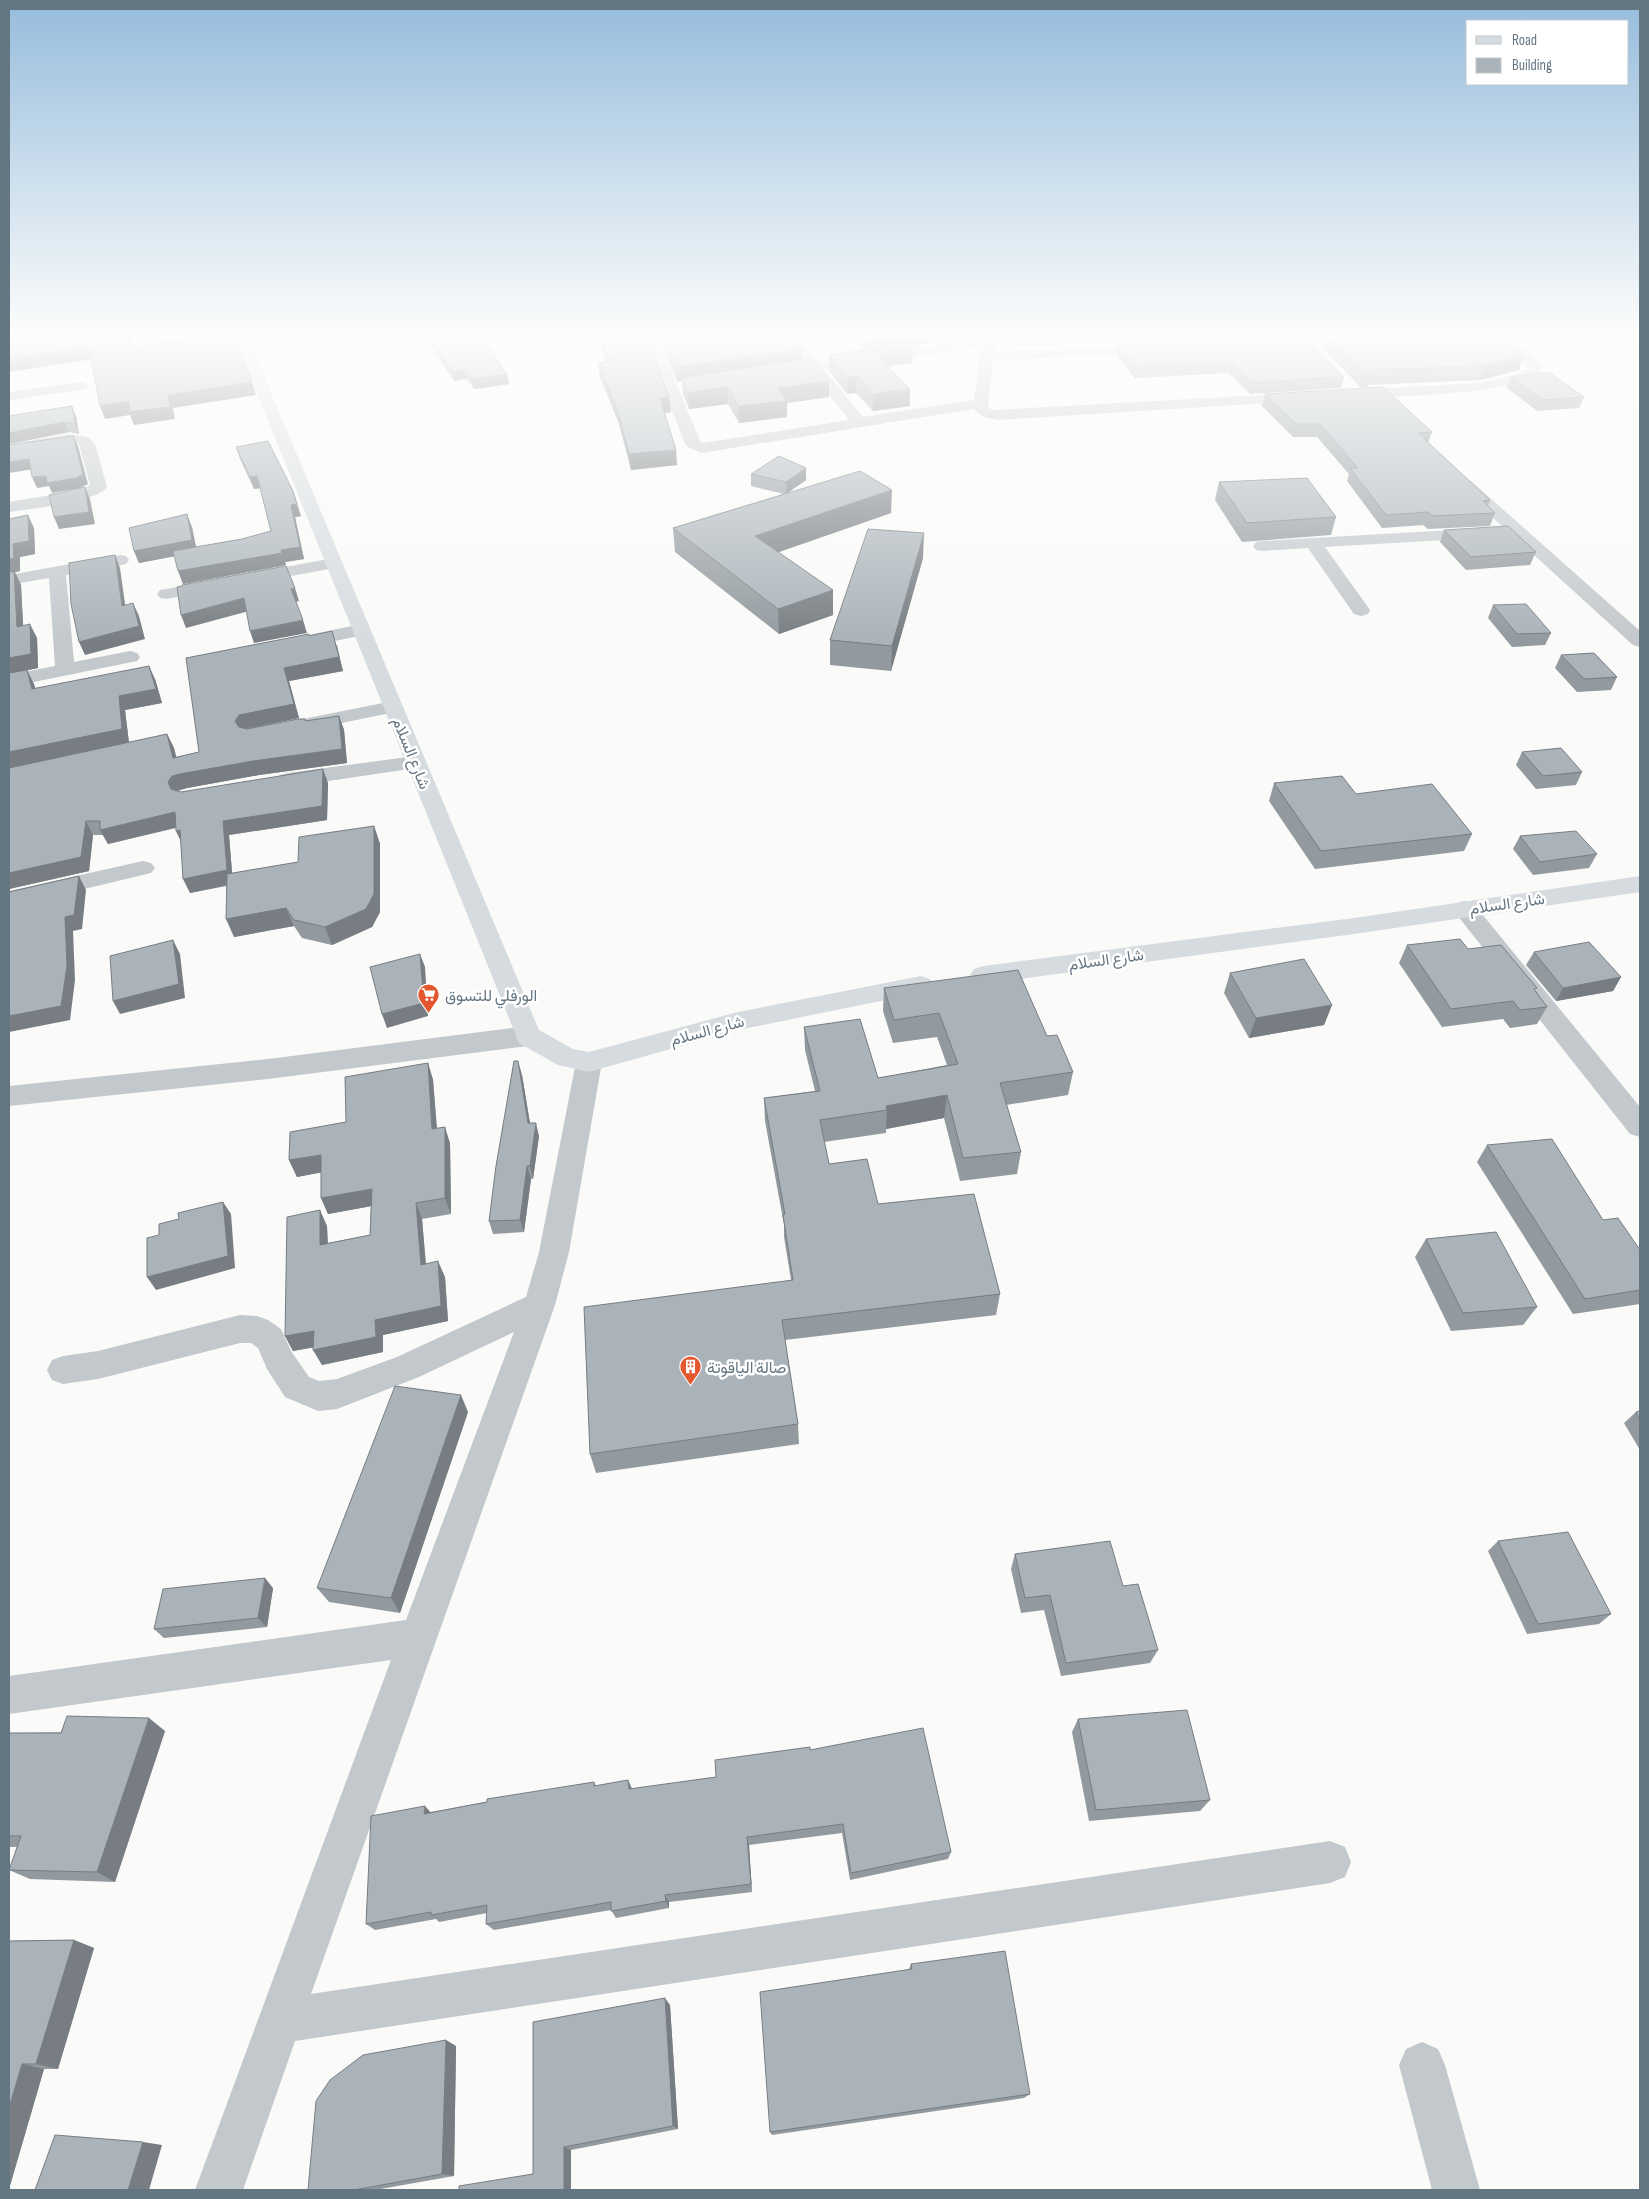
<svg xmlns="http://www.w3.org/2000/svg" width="1649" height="2199" viewBox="0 0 1649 2199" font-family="'Sofia Sans Condensed',Vazirmatn,sans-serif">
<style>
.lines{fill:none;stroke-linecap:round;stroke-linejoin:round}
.street{fill:#c3c8cc;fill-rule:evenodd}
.secondary{fill:#d6dbdf;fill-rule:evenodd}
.wall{fill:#929a9f}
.shaded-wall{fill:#777d82}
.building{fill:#aab3b9;stroke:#777d82}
.labels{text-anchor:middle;stroke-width:5;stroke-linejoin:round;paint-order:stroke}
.street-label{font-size:16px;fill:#657683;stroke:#fff}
.poi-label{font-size:16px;fill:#657683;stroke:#fff;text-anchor:start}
</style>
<rect width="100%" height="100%" fill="#fafaf8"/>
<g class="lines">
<g class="street">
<path d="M643,336H657L700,441L703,443L849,420L811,372L780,376L775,375L773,372L775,369L805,364L784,336H798L819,362L982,339V336H996L994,352L1155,343L1162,347L1155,351L993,361L988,407L992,410L1300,393L1305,394L1307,397L1305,400L1300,401L998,420L983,417L973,409L701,453L688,447L685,444ZM981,347L974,400L863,417L825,370Z"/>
<path d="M1488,336C1492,336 1499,335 1504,336C1514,339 1543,360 1542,370C1523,396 1386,396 1351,398L1346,397L1344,394L1346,391L1351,390L1480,383L1517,374L1529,368L1516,355Z"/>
<polygon points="81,382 86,383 88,386 86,389 9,400 9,392"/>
<path d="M69,434L88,437L95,444L107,487C97,502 29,509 9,512V502L81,490L90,485L79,444H69L9,454V444Z"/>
<polygon points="1465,479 1471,481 1640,631 1640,647 1633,645 1513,536 1325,547 1370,610 1368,614 1361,616 1354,614 1308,548 1262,551 1256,550 1253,546 1256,542 1262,541 1503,527 1459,487 1457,484 1459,481"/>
<polygon points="120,555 126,556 129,560 126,564 66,575 74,662 130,651 137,653 140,657 137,661 9,687 9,675 55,666 49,578 9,585 9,575"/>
<polygon points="334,558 340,559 343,563 340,567 166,599 160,598 157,594 160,590 166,589"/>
<polygon points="361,624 368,626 370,630 368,634 297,649 290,647 287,643 290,639"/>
<polygon points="393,701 400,703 403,707 400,711 303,731 296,729 293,725 296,721 303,719"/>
<polygon points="415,756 423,757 426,762 423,767 288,787 280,785 277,780 280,775 288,773"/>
<polygon points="143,861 151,863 155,868 151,873 9,907 9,891"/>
<polygon points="1465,901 1473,903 1640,1107 1640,1137 1630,1134 1457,915 1453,909 1457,903"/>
<polygon points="528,1026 537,1029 541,1036 537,1043 528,1046 268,1079 9,1106 9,1086 268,1059"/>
<polygon points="589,1052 598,1055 602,1062 569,1252 555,1305 311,1994 1330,1841 1345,1847 1351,1862 1345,1877 1330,1883 295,2041 243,2190 195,2190 391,1660 9,1714 9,1676 406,1620 514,1332 419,1377 337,1409 318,1411 285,1397 267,1369 258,1348 251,1343 240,1343 98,1379 63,1384 52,1380 47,1370 52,1360 63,1356 98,1351 240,1315 257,1316 268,1320 281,1329 291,1351 309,1377 319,1381 337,1379 397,1357 526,1297 539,1252 576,1062 580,1055"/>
<polygon points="1422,2042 1438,2049 1445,2065 1480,2190 1432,2190 1399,2065 1406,2049"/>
</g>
<g class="secondary">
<polygon points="236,336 250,336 271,393 539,1030 573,1049 589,1052 738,1012 921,976 930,979 934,985 930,991 738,1030 589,1072 558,1065 519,1043 257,393"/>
<polygon points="1640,876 1640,892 1354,934 983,984 974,981 970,975 974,969 983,966 1354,918"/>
</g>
</g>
<g class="wall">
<polygon points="424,336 481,336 507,374 509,384 474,389 467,379 454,381"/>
<polygon points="596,336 646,336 669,397 671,412 665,413 677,465 631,470 619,424 600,377 598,363 606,362"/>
<polygon points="659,336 790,336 802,360 829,397 787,403 787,417 739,423 728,404 689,409 683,394 682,381 677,382"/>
<polygon points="851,336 981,336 912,346 913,347 912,363 888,366 910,406 873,411 856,393 847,394 829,371 829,355 864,350"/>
<polygon points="1009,336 1255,336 1015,347"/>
<polygon points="1311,336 1499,336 1519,370 1480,380 1368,385 1367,388 1361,388 1315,339"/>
<polygon points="1118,345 1344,377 1341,388 1250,394 1229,373 1135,378 1117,356"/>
<polygon points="1511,377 1584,397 1579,408 1537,411 1507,388"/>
<polygon points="1265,394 1432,432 1428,443 1490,500 1488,506 1495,513 1490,526 1428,529 1423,525 1382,528 1347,481 1349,474 1317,437 1293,437 1262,406"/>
<polygon points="9,416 76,416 79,434 69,432 9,444"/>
<polygon points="236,447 301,516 295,517 304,559 285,562 286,565 183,584 175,556 139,563 134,551 192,527 196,547 242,539 271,531 260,488 254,489 240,459"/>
<polygon points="806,468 806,480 789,492 891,513 778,552 833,615 779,634 675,552 673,528 784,494 751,486 751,474"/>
<polygon points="1219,482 1336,517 1331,535 1242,542 1215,500"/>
<polygon points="9,519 34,528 35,554 20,557 20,571 15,572 21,585 23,626 37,638 38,668 18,672 34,684 35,688 155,679 162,703 125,710 129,743 167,734 174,748 176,757 199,752 309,636 337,645 343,671 289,681 299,718 247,729 305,719 306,721 339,716 344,730 347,763 259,775 187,788 178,791 181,792 328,783 327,820 229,835 232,873 298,862 374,826 380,844 380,912 372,927 332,945 302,938 294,926 234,937 226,886 190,893 181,842 176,831 176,828 108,844 103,835 93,835 89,871 9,889"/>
<polygon points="1444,530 1536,552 1530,565 1466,570 1440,542"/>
<polygon points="923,558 891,671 830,665 830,640"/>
<polygon points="1493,605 1551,633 1545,645 1512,647 1488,618"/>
<polygon points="1561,655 1617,677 1611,690 1577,692 1555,668"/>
<polygon points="1522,752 1582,772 1576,785 1536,789 1516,765"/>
<polygon points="1274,783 1356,794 1472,834 1464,851 1315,869 1269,801"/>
<polygon points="1520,836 1597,854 1589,868 1533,875 1513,849"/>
<polygon points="1407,945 1468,949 1535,991 1547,1007 1537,1024 1510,1028 1503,1019 1442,1027 1399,963"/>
<polygon points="1534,952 1621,977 1613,991 1556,1001 1526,965"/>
<polygon points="1230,973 1332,1005 1324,1025 1249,1038 1224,993"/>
<polygon points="884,988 1047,1036 1073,1072 1068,1095 1006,1105 1021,1152 1017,1174 960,1181 944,1118 886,1129 886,1133 824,1142 829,1164 878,1204 1000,1294 996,1315 785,1340 798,1424 799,1444 596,1473 590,1454 791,1280 784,1237 784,1225 765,1121 764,1098 815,1091 805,1050 804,1027 878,1078 947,1065 937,1037 893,1043 883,1011"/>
<polygon points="428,1063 433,1080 437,1128 450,1143 451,1214 422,1219 426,1264 445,1277 448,1321 383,1335 383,1352 322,1365 313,1347 293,1351 285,1336 327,1226 328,1243 370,1235 371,1206 328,1214 321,1198 321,1172 297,1177 289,1160 346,1122"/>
<polygon points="522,1075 530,1123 539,1136 533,1179 531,1179 524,1232 493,1234 489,1221"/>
<polygon points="1487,1145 1603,1220 1640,1250 1640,1304 1573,1314 1477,1162"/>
<polygon points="1426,1239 1537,1307 1523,1325 1451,1331 1415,1257"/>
<polygon points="1640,1411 1640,1450 1624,1423 1636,1412"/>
<polygon points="468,1412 400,1613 329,1602 317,1588"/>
<polygon points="1498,1541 1611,1614 1599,1624 1527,1634 1488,1551"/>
<polygon points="1015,1554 1123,1586 1158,1650 1150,1663 1061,1676 1044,1610 1021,1613 1011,1569"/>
<polygon points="273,1588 267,1627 164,1638 154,1629"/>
<polygon points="1078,1719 1210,1800 1200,1811 1089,1821 1072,1732"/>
<polygon points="165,1731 115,1882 30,1879 9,1870 17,1847 9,1847 9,1733"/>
<polygon points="810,1750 951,1852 948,1859 850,1880 842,1833 749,1845 752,1892 669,1902 669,1908 616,1918 611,1910 494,1930 486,1924 487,1913 439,1922 436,1919 375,1930 366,1924 431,1812 594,1782 596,1786 628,1780 632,1789 716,1777"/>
<polygon points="74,1940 94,1948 58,2069 44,2069 9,2189 9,1941"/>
<polygon points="911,1964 1030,2094 1024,2098 772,2135 770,2132 909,1969"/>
<polygon points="670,2005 678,2129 571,2150 571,2190 459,2190 533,2174"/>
<polygon points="456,2046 454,2176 375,2190 308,2190"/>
</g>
<g class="shaded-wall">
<polygon points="129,336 133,336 135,360 130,348"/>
<polygon points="889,336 981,336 898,347 913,347 912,363 880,367 881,351 878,348 878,352 868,354 868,339"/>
<polygon points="89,347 94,359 9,372 9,359"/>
<polygon points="802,349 802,364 681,378 682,381 677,382 676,367"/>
<polygon points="1524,355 1519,370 1480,380 1485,366"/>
<polygon points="465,369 467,379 454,381 452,371"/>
<polygon points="507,374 509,384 474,389 472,379"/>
<polygon points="857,376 856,393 847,394 847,378"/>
<polygon points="829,381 829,397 787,403 787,417 739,423 738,406 778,388"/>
<polygon points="252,382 256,395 173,408 175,419 134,425 130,415 105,419 100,406"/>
<polygon points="727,387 728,404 689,409 688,393"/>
<polygon points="910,389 910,406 873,411 873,394"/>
<polygon points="669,397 671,412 661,413 660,398"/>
<polygon points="72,406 76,416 79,434 75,424"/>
<polygon points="64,422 69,432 9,444 9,433"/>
<polygon points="73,436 78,446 88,484 80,488 52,493 49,486 37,488 32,477 46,476"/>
<polygon points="676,450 677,465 631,470 629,454"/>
<polygon points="29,459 34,469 9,473 9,462"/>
<polygon points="806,468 806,480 786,494 786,482"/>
<polygon points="257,476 261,488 254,489 250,477"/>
<polygon points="85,487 90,499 95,524 59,529 54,517"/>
<polygon points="892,490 891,513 756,560 755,536"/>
<polygon points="293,491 301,516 295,517 304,559 285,562 286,565 183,584 178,571 281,550 291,505"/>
<polygon points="187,514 192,527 197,552 139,563 134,551"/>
<polygon points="28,515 34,528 35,554 20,557 20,571 15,572 21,585 24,641 17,627 9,574 9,559 13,544"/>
<polygon points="924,533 923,558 891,671 892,646"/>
<polygon points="115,555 120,568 127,618 122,606"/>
<polygon points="295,588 299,601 295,602 291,589"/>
<polygon points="833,590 833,615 779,634 778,609"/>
<polygon points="244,598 249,611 186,628 181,615"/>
<polygon points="133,603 139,616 145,639 85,655 79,642"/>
<polygon points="303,620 307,633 254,643 250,631"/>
<polygon points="30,624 37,638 38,668 9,674 9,658"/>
<polygon points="332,631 343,671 289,681 299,718 244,729 240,735 235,721 239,715 284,668"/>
<polygon points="149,666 155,679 162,703 125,710 129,743 9,768 9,752 119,696"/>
<polygon points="27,670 34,684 39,703 32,689"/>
<polygon points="339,716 344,730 347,763 259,775 187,788 179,790 174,796 168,782 172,776"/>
<polygon points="167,734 174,748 180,772 173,758"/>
<polygon points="323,769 328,783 327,820 229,835 233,884 190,893 183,879 223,821"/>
<polygon points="175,812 182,826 108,844 100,830"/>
<polygon points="86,821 93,835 89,871 9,889 9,873"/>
<polygon points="374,826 380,844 380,912 372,927 332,945 325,927"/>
<polygon points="180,830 183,845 176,831"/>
<polygon points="79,876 86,890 82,929 73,931 75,980 70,1020 9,1032 9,1016 65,917"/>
<polygon points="286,908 294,926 234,937 226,919"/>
<polygon points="173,940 180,954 185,998 120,1014 113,1001"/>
<polygon points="420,954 425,967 428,1016 387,1028 382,1014"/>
<polygon points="1621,977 1613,991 1556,1001 1563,988"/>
<polygon points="1332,1005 1324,1025 1249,1038 1256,1018"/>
<polygon points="518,1061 522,1075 532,1136 528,1123"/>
<polygon points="428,1063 433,1080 438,1145 432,1129"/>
<polygon points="947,1095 944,1118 886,1129 887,1110 886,1106"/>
<polygon points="536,1123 539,1136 533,1179 530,1166"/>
<polygon points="445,1127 450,1143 451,1214 445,1198"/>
<polygon points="321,1155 329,1171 297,1177 289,1160"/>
<polygon points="527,1166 531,1179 524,1232 520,1220"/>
<polygon points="372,1189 378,1205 328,1214 321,1198"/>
<polygon points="223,1202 231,1214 235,1268 156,1290 147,1277"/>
<polygon points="416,1203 422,1219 427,1280 421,1265"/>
<polygon points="320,1210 327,1226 328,1260 320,1245"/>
<polygon points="438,1261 445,1277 448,1321 383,1335 383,1352 322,1365 313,1350"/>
<polygon points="314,1331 322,1346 293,1351 285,1336"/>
<polygon points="461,1395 468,1412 400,1613 391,1598"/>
<polygon points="265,1578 273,1588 267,1627 258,1618"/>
<polygon points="149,1718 165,1731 115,1882 97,1872"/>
<polygon points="628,1780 632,1789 629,1789"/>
<polygon points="425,1806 433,1815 424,1814"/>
<polygon points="747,1837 749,1845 752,1892 751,1884"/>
<polygon points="665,1895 669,1902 669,1908 666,1901"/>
<polygon points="74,1940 94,1948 58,2069 36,2064"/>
<polygon points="665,1998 670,2005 678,2129 673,2126"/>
<polygon points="446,2040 456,2046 454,2176 442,2174"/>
<polygon points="22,2064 44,2069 9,2189 9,2108"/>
<polygon points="143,2142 162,2145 149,2190 128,2190"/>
<polygon points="564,2147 571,2150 571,2190 564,2190"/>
</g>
<g class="building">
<polygon points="9,336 129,336 130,348 208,336 235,336 252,382 168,395 170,407 130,412 129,401 100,406 89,347 9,359"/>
<polygon points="429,336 481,336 507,374 472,379 465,369 452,371"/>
<polygon points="600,336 646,336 669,397 660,398 676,450 629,454 617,409 598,363 610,361"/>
<polygon points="664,336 790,336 802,349 676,367"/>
<polygon points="865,336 889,336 868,339"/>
<polygon points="1264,336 1306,337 1344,377 1252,383 1231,362 1137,367 1118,345"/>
<polygon points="1330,336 1499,336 1524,355 1485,366 1369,370 1372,373 1365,373"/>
<polygon points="909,343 913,347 881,351 878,348"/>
<polygon points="871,349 910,389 873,394 857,376 847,378 829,355"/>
<polygon points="811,358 829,381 778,388 787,401 738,406 727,387 688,393 681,378"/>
<polygon points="1549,372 1584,397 1542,400 1511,377"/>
<polygon points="1383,387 1432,432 1418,433 1490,500 1483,501 1495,513 1432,516 1428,512 1386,515 1350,468 1358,468 1320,424 1296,424 1265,394"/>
<polygon points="72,406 75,424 64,422 9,433 9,416"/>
<polygon points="73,436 83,474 76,478 47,483 46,476 32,477 29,459 9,462 9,445"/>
<polygon points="268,441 293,491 297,504 291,505 300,547 281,550 282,553 178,571 173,551 242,539 271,531 257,476 250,477 236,447"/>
<polygon points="779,456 806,468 786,482 751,474"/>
<polygon points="860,471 892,490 755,536 833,590 778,609 673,528"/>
<polygon points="1307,478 1336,517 1247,523 1219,482"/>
<polygon points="85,487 89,512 54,517 49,495"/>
<polygon points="187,514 192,540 134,551 129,528"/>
<polygon points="28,515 29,541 13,544 14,558 9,559 9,519"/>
<polygon points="1508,526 1536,552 1471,557 1444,530"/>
<polygon points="868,529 924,533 892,646 830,640"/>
<polygon points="115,555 122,606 133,603 139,626 79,642 71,604 69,563"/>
<polygon points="286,566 295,588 291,589 303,620 250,631 244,598 181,615 177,587 182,586 182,585"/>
<polygon points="9,572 14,572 17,627 30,624 31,654 9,658"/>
<polygon points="1526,604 1551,633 1517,634 1493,605"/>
<polygon points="332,631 339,657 284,668 294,704 239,715 235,721 239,727 247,729 298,719 305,719 305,721 339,716 342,749 253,761 180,774 172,776 168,782 171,789 181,792 323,769 322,806 223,821 227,870 183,879 180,830 176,831 175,812 100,830 100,821 86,821 81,857 9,873 9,768 167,734 173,758 199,752 186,658 309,634 309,636"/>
<polygon points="1594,653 1617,677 1584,679 1561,655"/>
<polygon points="149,666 156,689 119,696 122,729 9,752 9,673 27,670 32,689"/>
<polygon points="1561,748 1582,772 1543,776 1522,752"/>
<polygon points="1342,776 1356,794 1432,784 1472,834 1321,851 1274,783"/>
<polygon points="374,826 374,894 366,909 325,927 294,920 286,908 226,919 227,874 298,862 299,837"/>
<polygon points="1576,831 1597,854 1540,862 1520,836"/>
<polygon points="79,876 74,915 65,917 67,966 61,1006 9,1016 9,892"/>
<polygon points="1460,939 1468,949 1501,945 1537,988 1534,989 1547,1007 1520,1010 1513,1001 1451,1009 1407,945"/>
<polygon points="173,940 179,984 113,1001 110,956"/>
<polygon points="1589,942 1621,977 1563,988 1534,952"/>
<polygon points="420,954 424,1003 382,1014 370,967"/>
<polygon points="1304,959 1332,1005 1256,1018 1230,973"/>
<polygon points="1018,970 1047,1036 1057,1035 1073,1072 1000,1083 1021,1152 963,1158 947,1095 886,1106 887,1110 820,1120 829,1164 867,1159 878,1204 974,1194 1000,1294 782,1320 798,1424 590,1454 584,1307 793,1280 783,1215 785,1214 764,1098 820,1091 804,1027 860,1019 878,1078 958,1064 939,1013 894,1020 884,988"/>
<polygon points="514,1061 518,1061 528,1123 536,1123 530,1166 527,1166 520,1220 489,1221 496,1166"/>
<polygon points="428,1063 432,1129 445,1127 445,1198 416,1203 421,1265 438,1261 441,1306 375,1320 376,1337 313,1350 314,1331 285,1336 287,1217 320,1210 320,1245 370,1235 372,1189 321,1198 321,1155 289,1160 290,1132 346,1122 345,1077"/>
<polygon points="1552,1139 1603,1220 1618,1218 1640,1250 1640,1290 1585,1299 1487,1145"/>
<polygon points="223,1202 228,1256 147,1277 147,1238 159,1235 159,1224 179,1219 178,1213"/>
<polygon points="1496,1232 1537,1307 1463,1313 1426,1239"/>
<polygon points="395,1386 461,1395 391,1598 317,1588"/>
<polygon points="1640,1411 1640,1420 1636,1412"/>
<polygon points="1568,1532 1611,1614 1538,1624 1498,1541"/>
<polygon points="1110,1541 1123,1586 1138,1584 1158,1650 1066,1663 1050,1595 1025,1598 1015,1554"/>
<polygon points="265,1578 258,1618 154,1629 163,1589"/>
<polygon points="1187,1710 1210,1800 1096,1810 1078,1719"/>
<polygon points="67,1716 149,1718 97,1872 9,1870 21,1836 9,1836 9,1733 61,1733"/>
<polygon points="923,1728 951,1852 851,1873 843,1824 747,1837 751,1884 665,1895 666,1901 611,1911 611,1902 486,1924 487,1905 431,1915 431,1912 366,1924 371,1816 425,1806 424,1814 487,1802 487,1799 594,1782 594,1786 628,1780 629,1789 716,1777 715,1760 810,1747 810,1750"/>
<polygon points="74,1940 36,2064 22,2064 9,2108 9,1941"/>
<polygon points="1005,1951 1030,2094 770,2132 760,1992 912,1969 911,1964"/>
<polygon points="665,1998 673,2126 564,2147 564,2190 459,2190 459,2186 533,2174 533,2022"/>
<polygon points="446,2040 442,2174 354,2190 308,2190 316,2101 330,2080 363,2055"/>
<polygon points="55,2135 143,2142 128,2190 35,2190"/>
</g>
<linearGradient id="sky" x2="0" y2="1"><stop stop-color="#96bcdc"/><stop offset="0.52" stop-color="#fdfdfc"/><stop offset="1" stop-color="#fdfdfc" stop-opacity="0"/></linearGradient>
<rect width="1649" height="644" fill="url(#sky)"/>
<defs>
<symbol id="supermarket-pin" viewBox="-11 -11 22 30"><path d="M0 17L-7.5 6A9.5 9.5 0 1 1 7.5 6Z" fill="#e4572e" stroke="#fff"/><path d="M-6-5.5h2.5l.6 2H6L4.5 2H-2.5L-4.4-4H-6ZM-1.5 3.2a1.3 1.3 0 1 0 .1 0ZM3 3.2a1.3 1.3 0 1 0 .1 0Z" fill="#fff"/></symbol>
<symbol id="building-pin" viewBox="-11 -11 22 30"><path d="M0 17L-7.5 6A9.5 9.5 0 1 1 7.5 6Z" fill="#e4572e" stroke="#fff"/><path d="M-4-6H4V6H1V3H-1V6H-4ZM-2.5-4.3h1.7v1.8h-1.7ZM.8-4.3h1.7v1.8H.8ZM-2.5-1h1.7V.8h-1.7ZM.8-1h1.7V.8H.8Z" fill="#fff"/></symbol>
</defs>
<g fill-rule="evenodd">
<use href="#supermarket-pin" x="416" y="982" width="25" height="34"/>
<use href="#building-pin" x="678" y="1354" width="25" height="34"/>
</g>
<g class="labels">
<g class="street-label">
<text transform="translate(412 753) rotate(68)" y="6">شارع السلام</text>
<text transform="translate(1507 903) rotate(-8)" y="6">شارع السلام</text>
<text transform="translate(1106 959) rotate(-8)" y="6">شارع السلام</text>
<text transform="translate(707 1030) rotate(-15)" y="6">شارع السلام</text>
</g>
<g class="poi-label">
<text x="445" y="1001">الورفلي للتسوق</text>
<text x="707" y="1373">صالة الياقوتة</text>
</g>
</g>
<rect width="1649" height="2199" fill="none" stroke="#657683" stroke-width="20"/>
<rect x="1466" y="20" width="162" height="65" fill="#ffffff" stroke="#c1c8cd"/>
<rect x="1476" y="36" width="25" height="8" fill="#d6dbdf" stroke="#c1c8cd"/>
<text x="1512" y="45" font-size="15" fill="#657683">Road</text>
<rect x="1476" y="58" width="25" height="15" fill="#aab3b9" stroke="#c1c8cd"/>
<text x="1512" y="70" font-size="15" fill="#657683">Building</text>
</svg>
